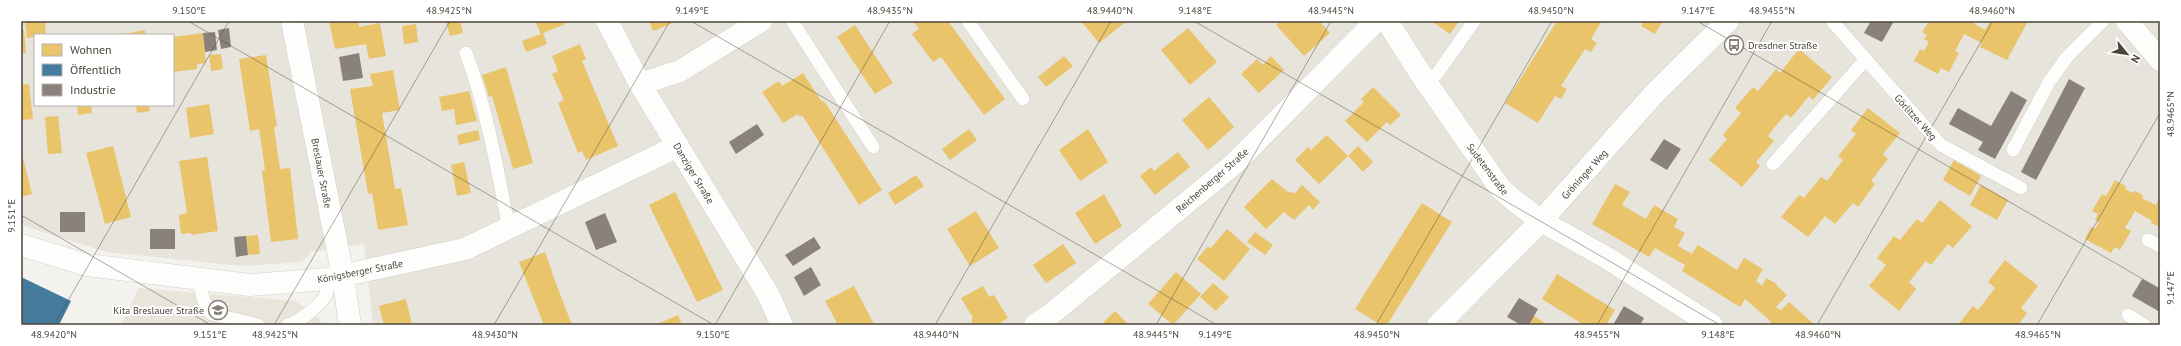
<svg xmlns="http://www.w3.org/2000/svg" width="2181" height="346" viewBox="0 0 2181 346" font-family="'PT Sans',sans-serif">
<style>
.residential{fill:#e7e4dc;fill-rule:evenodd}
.education{fill:#eae5da}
.parking{fill:#e6e3df}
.homes{fill:#e9c46a}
.public{fill:#457b9d}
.industry{fill:#8a817c}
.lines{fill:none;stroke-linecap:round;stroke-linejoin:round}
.service-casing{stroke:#d2d0cb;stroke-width:14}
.minor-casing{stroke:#d2d0cb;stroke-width:23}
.service{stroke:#fdfdfc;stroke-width:13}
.minor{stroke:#fdfdfc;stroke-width:22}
.ticks{fill:none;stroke:#4b4439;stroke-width:1;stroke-opacity:0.45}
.labels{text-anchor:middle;stroke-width:4;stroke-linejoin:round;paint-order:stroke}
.poi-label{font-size:10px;fill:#4b4439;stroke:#fff;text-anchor:start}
.street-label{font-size:10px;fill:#4b4439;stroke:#fff}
.neatline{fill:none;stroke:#4b4439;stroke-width:1.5}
.ticks-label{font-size:10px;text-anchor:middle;fill:#4b4439}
</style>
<rect width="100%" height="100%" fill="#f4f2ee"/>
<path class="residential" d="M21,21H2160V325H373L364,244L311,252L302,262L242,266L106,252L21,225ZM35,35H173V105H35Z"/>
<polygon class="education" points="139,288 296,301 319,318 322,325 121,325"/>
<polygon class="parking" points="2126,37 2154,71 2151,74 2150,89 2124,59"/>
<g class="homes">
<polygon points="25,21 45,21 46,35 35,35 35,37 27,38"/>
<polygon points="329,21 358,21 359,27 380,23 386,56 369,59 366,44 335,49"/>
<polygon points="446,21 460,21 463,33 450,36"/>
<polygon points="535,21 564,21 565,24 543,33 547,44 526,52 522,41 541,34"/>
<polygon points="649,21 678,21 653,31"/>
<polygon points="913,21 948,21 1005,99 984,115 941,57 933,62 912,34 919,29"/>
<polygon points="1081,21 1127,21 1099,43"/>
<polygon points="1281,21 1319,21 1330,33 1304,56 1276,25"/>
<polygon points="1431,21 1459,21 1450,34"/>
<polygon points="1557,21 1602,21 1591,39 1597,43 1591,52 1585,49 1561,86 1567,89 1561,99 1555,96 1538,123 1505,103"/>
<polygon points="1644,21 1663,21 1655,34 1641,26"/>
<polygon points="1929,21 1970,21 1985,30 1990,21 2028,21 2007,60 1980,47 1982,43 1964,34 1955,51 1959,53 1949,72 1941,68 1938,74 1914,61 1920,49 1924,51 1929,42 1924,39 1927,35 1922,32"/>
<polygon points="416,24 418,42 404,44 402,26"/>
<polygon points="855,25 893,83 875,94 837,37"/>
<polygon points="1188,28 1217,62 1190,85 1161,50"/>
<polygon points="21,30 24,30 26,53 21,53"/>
<polygon points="145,30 145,35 123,35 123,34"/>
<polygon points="203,33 206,63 197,64 197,69 173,72 173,37"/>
<polygon points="580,44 586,59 582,61 618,146 586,160 582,151 578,153 558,103 564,100 552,74 558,71 552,56"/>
<polygon points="1799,49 1832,77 1813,100 1809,96 1791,118 1786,114 1773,129 1768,136 1774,141 1756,162 1760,166 1742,187 1709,160 1727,139 1723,135 1741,113 1735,108 1753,87 1758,91 1776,69 1780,73"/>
<polygon points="221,54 223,69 211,71 209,55"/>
<polygon points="266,55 277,126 274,127 280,169 290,168 298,239 271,242 262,171 265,170 259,129 250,131 239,59"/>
<polygon points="1064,56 1073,66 1046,87 1038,77"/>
<polygon points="1271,56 1284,70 1259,93 1241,74 1257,59 1263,65"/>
<polygon points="506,67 533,163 513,169 492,96 489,97 482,75"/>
<polygon points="393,70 400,110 382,113 395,189 401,188 408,225 378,230 372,193 368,194 350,89 373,86 370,74"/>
<polygon points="803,73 822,102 824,101 882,190 859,205 802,115 800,117 798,114 783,123 762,92 779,81 782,86"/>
<polygon points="29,84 33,119 21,120 21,85"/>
<polygon points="1373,87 1401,115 1390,125 1387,122 1367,142 1345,121 1364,102 1361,99"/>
<polygon points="469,91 477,121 456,125 454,109 442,111 439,97"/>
<polygon points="1209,97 1234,127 1208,150 1182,120"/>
<polygon points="209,104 214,134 190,138 186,108"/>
<polygon points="77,105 91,105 92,113 78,115"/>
<polygon points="136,105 149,105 150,111 137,113"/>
<polygon points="1868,108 1900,133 1883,154 1888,159 1871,181 1875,184 1858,207 1853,203 1835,224 1825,216 1808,237 1781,217 1799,195 1804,198 1821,177 1827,181 1843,160 1838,156 1856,134 1851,130"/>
<polygon points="58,116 62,153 48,154 45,117"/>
<polygon points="969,129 977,140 950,160 942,149"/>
<polygon points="1088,129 1108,162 1080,181 1059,150"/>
<polygon points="478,130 480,140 459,145 457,135"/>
<polygon points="1327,135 1348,156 1319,184 1295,160 1308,147 1311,150"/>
<polygon points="113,146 131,217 105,224 86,153"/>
<polygon points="1358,146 1373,162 1363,172 1348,156"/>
<polygon points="21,150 32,194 21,197"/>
<polygon points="1178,152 1190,167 1155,195 1140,176 1151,167 1154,171"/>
<polygon points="207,157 218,231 191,235 191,233 181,234 179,215 187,213 179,161"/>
<polygon points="1954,160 1981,176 1970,196 1943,180"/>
<polygon points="464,162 471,193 457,196 451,165"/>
<polygon points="916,175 924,186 895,205 888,193"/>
<polygon points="1272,179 1288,192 1295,193 1302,185 1320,202 1313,210 1309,205 1294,220 1284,212 1266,229 1244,207"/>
<polygon points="2115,180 2127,187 2125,189 2133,193 2135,191 2143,195 2142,198 2156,205 2160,197 2160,227 2151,223 2152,221 2135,211 2125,228 2131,231 2120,250 2115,247 2111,253 2085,239 2091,227 2095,229 2099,222 2095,220 2098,214 2092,211 2102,194 2106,196"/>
<polygon points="1615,184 1630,192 1622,205 1646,219 1654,205 1678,219 1674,227 1685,233 1678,246 1692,254 1698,245 1737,270 1744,258 1763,269 1756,281 1762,286 1766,278 1777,284 1776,285 1787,295 1776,307 1781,310 1789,302 1815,325 1770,325 1771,322 1767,318 1745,299 1740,307 1682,271 1685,265 1655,248 1649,257 1592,224"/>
<polygon points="1981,185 2008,200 1997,220 1970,205"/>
<polygon points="675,192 723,290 697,302 649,205"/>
<polygon points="1104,194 1122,226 1095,244 1075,213"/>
<polygon points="1940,200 1972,226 1953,248 1948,244 1931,265 1926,261 1909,282 1916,289 1899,311 1869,286 1886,265 1877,258 1894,236 1900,240 1917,219 1922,223"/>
<polygon points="1422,203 1452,222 1387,325 1381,325 1355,309"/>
<polygon points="976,211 999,248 970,266 947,229"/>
<polygon points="1227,229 1250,249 1224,281 1197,259 1208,246 1210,249"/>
<polygon points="1255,232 1273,245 1265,255 1247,242"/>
<polygon points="258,235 260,254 248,255 246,236"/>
<polygon points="1063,244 1076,263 1046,283 1033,265"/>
<polygon points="545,252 557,286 572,325 544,325 519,262"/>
<polygon points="2005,260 2038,286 2021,308 2027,313 2018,325 1958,325 1973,306 1978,310 1995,288 1988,282"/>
<polygon points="1176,272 1201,294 1173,325 1148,304"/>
<polygon points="1557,274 1615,310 1606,325 1584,325 1542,299"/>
<polygon points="1213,283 1229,297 1216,311 1200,297"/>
<polygon points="854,286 874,324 872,325 838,325 825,301"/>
<polygon points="983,286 989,297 994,295 1008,318 997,325 974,325 971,320 973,318 961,298"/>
<polygon points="406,299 412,325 384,325 379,306"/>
<polygon points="1115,311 1129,325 1101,325"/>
<polygon points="678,315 682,325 655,325"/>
<polygon points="1534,316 1545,323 1544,325 1529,325"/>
</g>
<polygon class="public" points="21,277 71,301 59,325 21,325"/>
<g class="industry">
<polygon points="1871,21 1894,21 1882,42 1864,33"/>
<polygon points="229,28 231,47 221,49 218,30"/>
<polygon points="215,32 217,50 205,52 203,33"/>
<polygon points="359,53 363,78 343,81 339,57"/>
<polygon points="2069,79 2085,88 2036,180 2021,172"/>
<polygon points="2011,91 2027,100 1995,159 1978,150 1983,142 1949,124 1958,108 1991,126"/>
<polygon points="757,124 764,135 736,154 729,142"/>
<polygon points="1664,139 1681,149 1667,170 1650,160"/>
<rect x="60" y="212" width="25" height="20"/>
<polygon points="605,213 617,242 596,250 585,222"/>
<rect x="150" y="229" width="25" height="20"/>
<polygon points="246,236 248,255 236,257 234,237"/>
<polygon points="814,237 821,248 793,266 785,255"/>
<polygon points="811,267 821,285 804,296 794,277"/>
<polygon points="2142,279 2160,289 2160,312 2132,296"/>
<polygon points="1519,298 1538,309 1529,325 1521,325 1507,317"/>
<polygon points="1624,306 1644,318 1640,325 1613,325"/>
</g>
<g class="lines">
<defs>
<g id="service">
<polyline points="792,21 873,147"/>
<polyline points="968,21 1023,99"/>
<polyline points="1832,21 1941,145 2021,188"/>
<path d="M466,53C487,109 497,169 509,228"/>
<polyline points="1424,79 1437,74 1474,21"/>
<polyline points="2013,150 2049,82 2067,57 2103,21"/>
<polyline points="1773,164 1866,59"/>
<polyline points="2148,240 2160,246"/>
<polyline points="198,279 204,301 212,314 258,325"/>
<polyline points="2128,315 2144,325"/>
<path d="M288,325C299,322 323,304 327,292C328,288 327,282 327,279"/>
</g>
<g id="minor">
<polyline points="292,21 343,276 350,325"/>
<polyline points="607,21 640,84 768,294 782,325"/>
<polyline points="1387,21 1424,79 1500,188 1511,198 1541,221 1607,258 1712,325"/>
<polyline points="2127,21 2160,60"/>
<polyline points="640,84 680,71 761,21"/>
<polyline points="21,245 87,265 250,285 327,279 465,249 678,146"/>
<polyline points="1035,325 1050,315 1235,163 1376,21"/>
<polyline points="1438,325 1541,221 1654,94 1728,21"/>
</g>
</defs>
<use href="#service" class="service-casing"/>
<use href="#minor" class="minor-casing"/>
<use href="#service" class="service"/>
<use href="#minor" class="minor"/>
</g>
<path class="ticks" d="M188,21L714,325M691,21L1217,325M1194,21L1720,325M1697,21L2160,289M21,215L211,325M54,325L229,21M274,325L450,21M494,325L670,21M715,325L890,21M935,325L1111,21M1156,325L1331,21M1376,325L1552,21M1597,325L1772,21M1817,325L1993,21M2037,325L2160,113"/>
<defs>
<symbol id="bus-ring" viewBox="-11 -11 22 22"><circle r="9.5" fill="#fff" stroke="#868178" stroke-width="1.5"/><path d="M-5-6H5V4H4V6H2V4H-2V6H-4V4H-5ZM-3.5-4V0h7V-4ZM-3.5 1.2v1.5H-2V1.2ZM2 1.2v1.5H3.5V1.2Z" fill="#868178"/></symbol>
<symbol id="school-ring" viewBox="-11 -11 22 22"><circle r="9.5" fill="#fff" stroke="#868178" stroke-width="1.5"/><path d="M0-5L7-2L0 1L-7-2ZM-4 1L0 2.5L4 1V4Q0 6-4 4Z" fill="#868178"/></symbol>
</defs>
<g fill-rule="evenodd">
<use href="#bus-ring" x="1723" y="34" width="22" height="22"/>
<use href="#school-ring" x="207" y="299" width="22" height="22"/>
</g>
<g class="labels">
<g class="poi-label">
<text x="1748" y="49">Dresdner Straße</text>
<text x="204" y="314" text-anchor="end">Kita Breslauer Straße</text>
</g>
<g class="street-label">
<text transform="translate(1916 117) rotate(48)" y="4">Görlitzer Weg</text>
<text transform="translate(1488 169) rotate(53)" y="4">Sudetenstraße</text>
<text transform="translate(322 173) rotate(79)" y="4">Breslauer Straße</text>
<text transform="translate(694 173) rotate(59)" y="4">Danziger Straße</text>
<text transform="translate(1584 174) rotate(-48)" y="4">Gröninger Weg</text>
<text transform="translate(1212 180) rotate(-41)" y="4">Reichenberger Straße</text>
<text transform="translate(360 271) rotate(-11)" y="4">Königsberger Straße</text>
</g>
</g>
<rect width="2181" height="346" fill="none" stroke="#ffffff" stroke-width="44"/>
<rect x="34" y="34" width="140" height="72" fill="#ffffff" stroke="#b7b4b0"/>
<rect x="42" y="44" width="20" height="12" fill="#e9c46a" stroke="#b7b4b0"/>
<text x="70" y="54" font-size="12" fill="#4b4439">Wohnen</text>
<rect x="42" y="64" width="20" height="12" fill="#457b9d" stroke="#b7b4b0"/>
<text x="70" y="74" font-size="12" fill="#4b4439">Öffentlich</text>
<rect x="42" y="84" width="20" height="12" fill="#8a817c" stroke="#b7b4b0"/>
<text x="70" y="94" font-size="12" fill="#4b4439">Industrie</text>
<g transform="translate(2127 54) rotate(120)" stroke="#ffffff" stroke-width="3" paint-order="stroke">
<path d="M0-3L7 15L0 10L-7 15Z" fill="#4b4439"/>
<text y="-6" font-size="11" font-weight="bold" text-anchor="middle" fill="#4b4439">N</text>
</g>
<rect x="22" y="22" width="2137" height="302" class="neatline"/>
<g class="ticks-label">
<text x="189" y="14">9.150°E</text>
<text x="449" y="14">48.9425°N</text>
<text x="692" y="14">9.149°E</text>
<text x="890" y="14">48.9435°N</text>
<text x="1110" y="14">48.9440°N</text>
<text x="1195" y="14">9.148°E</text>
<text x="1331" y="14">48.9445°N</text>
<text x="1551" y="14">48.9450°N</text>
<text x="1698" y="14">9.147°E</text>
<text x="1772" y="14">48.9455°N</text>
<text x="1992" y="14">48.9460°N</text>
<text transform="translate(2170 114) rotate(-90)" y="4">48.9465°N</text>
<text transform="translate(11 216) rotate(-90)" y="4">9.151°E</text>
<text transform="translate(2170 288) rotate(-90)" y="4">9.147°E</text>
<text x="54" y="338">48.9420°N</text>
<text x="210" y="338">9.151°E</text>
<text x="275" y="338">48.9425°N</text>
<text x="495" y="338">48.9430°N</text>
<text x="713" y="338">9.150°E</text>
<text x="936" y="338">48.9440°N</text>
<text x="1156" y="338">48.9445°N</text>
<text x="1215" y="338">9.149°E</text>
<text x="1377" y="338">48.9450°N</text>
<text x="1597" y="338">48.9455°N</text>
<text x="1718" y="338">9.148°E</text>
<text x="1818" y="338">48.9460°N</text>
<text x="2038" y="338">48.9465°N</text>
</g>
</svg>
